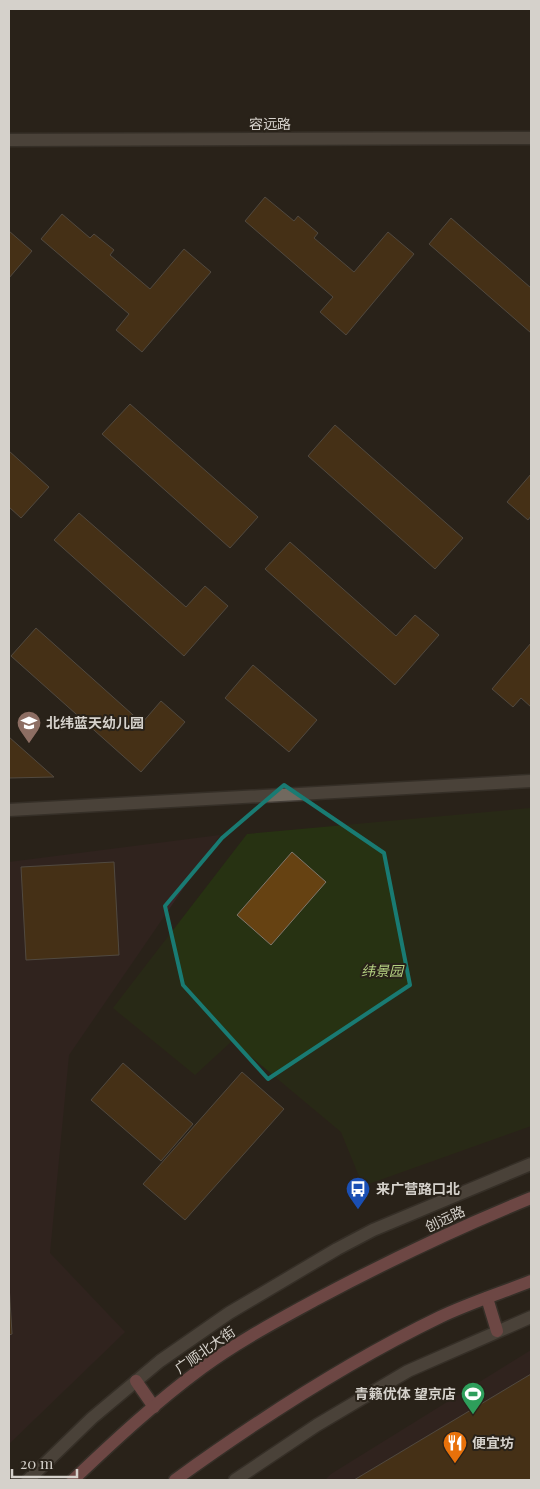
<svg xmlns="http://www.w3.org/2000/svg" width="540" height="1489" viewBox="0 0 540 1489" font-family="'Playfair Display','Noto Sans SC',serif">
<style>
.commercial{fill:#382425}
.green{fill:#273212}
.building{fill:#664212;stroke:#80776d}
.lines{fill:none;stroke-linecap:round;stroke-linejoin:round}
.minor-casing{stroke:#443e38;stroke-width:15}
.tertiary-casing{stroke:#443e38;stroke-width:15}
.primary-casing{stroke:#443e38;stroke-width:15}
.minor{stroke:#71695f;stroke-width:12}
.tertiary{stroke:#71695f;stroke-width:12}
.primary{stroke:#be7379;stroke-width:12}
.marked{fill:none;stroke:#197b73;stroke-width:4;stroke-linejoin:round}
.labels{text-anchor:middle;stroke-width:4;stroke-linejoin:round;paint-order:stroke}
.street-label{font-size:14px;fill:#d5d1cb;stroke:#292219}
.poi-label{font-size:14px;font-weight:bold;fill:#d5d1cb;stroke:#292219;text-anchor:start}
.park-label{font-size:14px;font-style:italic;fill:#b3cf81;stroke:#292219}
</style>
<rect width="100%" height="100%" fill="#292219"/>
<g class="commercial">
<polygon points="220,835 69,1055 50,1253 125,1332 9,1444 9,862"/>
<polygon points="531,1350 531,1480 325,1480 331,1474"/>
</g>
<polygon class="green" points="531,808 531,1126 363,1186 341,1132 232,1041 195,1075 113,1008 247,834"/>
<g class="building">
<polygon points="265,197 294,221 298,216 318,233 314,238 354,272 388,232 414,254 346,335 320,312 333,297 245,221"/>
<polygon points="62,214 90,238 94,234 114,250 110,255 150,289 184,249 211,272 142,352 116,330 129,314 41,239"/>
<polygon points="451,218 531,288 531,333 429,244"/>
<polygon points="9,231 32,251 9,278"/>
<polygon points="130,404 258,517 230,548 102,434"/>
<polygon points="335,425 463,538 435,569 308,456"/>
<polygon points="9,451 49,487 21,518 9,507"/>
<polygon points="531,474 531,516 528,520 507,502"/>
<polygon points="79,513 186,607 205,586 228,606 184,656 54,540"/>
<polygon points="290,542 396,636 415,615 439,635 395,685 265,569"/>
<polygon points="36,628 142,723 161,701 185,722 141,772 11,656"/>
<polygon points="531,643 531,707 521,698 513,707 492,689"/>
<polygon points="253,665 317,720 289,752 225,698"/>
<polygon points="9,737 54,777 9,778"/>
<polygon points="292,852 326,882 271,945 237,915"/>
<polygon points="114,862 119,955 26,960 21,867"/>
<polygon points="123,1063 193,1124 161,1161 91,1100"/>
<polygon points="242,1072 284,1109 185,1220 143,1184"/>
<polygon points="9,1284 12,1334 9,1335"/>
<polygon points="531,1374 531,1480 354,1480"/>
</g>
<g class="lines">
<defs>
<g id="minor">
<polyline points="9,140 531,138"/>
<polyline points="9,810 531,781"/>
</g>
<g id="tertiary">
<polyline points="28,1480 92,1418 160,1361 229,1313 337,1249 373,1230 531,1164"/>
<polyline points="235,1480 317,1425 408,1371 531,1317"/>
</g>
<g id="primary">
<polyline points="487,1298 497,1331"/>
<polyline points="136,1381 154,1407"/>
<path d="M73,1480C114,1441 156,1402 202,1368C237,1342 277,1321 315,1300C386,1262 457,1228 531,1198"/>
<path d="M175,1480C258,1420 347,1362 440,1317C469,1303 501,1293 531,1281"/>
</g>
</defs>
<use href="#minor" class="minor-casing"/>
<use href="#tertiary" class="tertiary-casing"/>
<use href="#primary" class="primary-casing"/>
<use href="#minor" class="minor"/>
<use href="#tertiary" class="tertiary"/>
<use href="#primary" class="primary"/>
</g>
<path d="M0 0H540V1489H0ZM284,785L384,853L410,985L268,1079L183,985L165,906L222,838Z" fill="#292219" fill-opacity=".55" fill-rule="evenodd"/>
<path class="marked" d="M284,785L384,853L410,985L268,1079L183,985L165,906L222,838Z"/>
<defs>
<symbol id="school-pin" viewBox="-11 -11 22 30"><path d="M0 17L-7.5 6A9.5 9.5 0 1 1 7.5 6Z" fill="#8d6e63" stroke="#292219"/><path d="M0-5L7-2L0 1L-7-2ZM-4 1L0 2.5L4 1V4Q0 6-4 4Z" fill="#fff"/></symbol>
<symbol id="bus-pin" viewBox="-11 -11 22 30"><path d="M0 17L-7.5 6A9.5 9.5 0 1 1 7.5 6Z" fill="#1a4fb4" stroke="#292219"/><path d="M-5-6H5V4H4V6H2V4H-2V6H-4V4H-5ZM-3.5-4V0h7V-4ZM-3.5 1.2v1.5H-2V1.2ZM2 1.2v1.5H3.5V1.2Z" fill="#fff"/></symbol>
<symbol id="stadium-pin" viewBox="-11 -11 22 30"><path d="M0 17L-7.5 6A9.5 9.5 0 1 1 7.5 6Z" fill="#2e9e5b" stroke="#292219"/><path d="M0-5a6.5 5 0 1 0 0 10a6.5 5 0 1 0 0-10ZM-3.5-1.8h7v3.6h-7Z" fill="#fff"/></symbol>
<symbol id="restaurant-pin" viewBox="-11 -11 22 30"><path d="M0 17L-7.5 6A9.5 9.5 0 1 1 7.5 6Z" fill="#e8710a" stroke="#292219"/><path d="M-5-6h1v4h1v-4h1v4h1v-4h1v5L-1.5 .5V6h-2V.5L-5-1ZM5-6V6H3V1.5H1.5Q1.5-4 5-6Z" fill="#fff"/></symbol>
</defs>
<g fill-rule="evenodd">
<use href="#school-pin" x="15" y="709" width="28" height="38"/>
<use href="#bus-pin" x="344" y="1175" width="28" height="38"/>
<use href="#stadium-pin" x="459" y="1380" width="28" height="38"/>
<use href="#restaurant-pin" x="441" y="1429" width="28" height="38"/>
</g>
<g class="labels">
<g class="street-label">
<text x="270" y="129">容远路</text>
<text transform="translate(445 1219) rotate(-25)" y="5">创远路</text>
<text transform="translate(205 1350) rotate(-35)" y="5">广顺北大街</text>
</g>
<g class="poi-label">
<text x="46" y="728">北纬蓝天幼儿园</text>
<text x="376" y="1194">来广营路口北</text>
<text x="456" y="1399" text-anchor="end">青籁优体 望京店</text>
<text x="472" y="1448">便宜坊</text>
</g>
<g class="park-label">
<text x="382" y="976">纬景园</text>
</g>
</g>
<rect width="540" height="1489" fill="none" stroke="#d5d1cb" stroke-width="20"/>
<path d="M12 1469v8h65v-8" fill="none" stroke="#d5d1cb" stroke-width="2.5"/>
<text x="20" y="1469" font-size="15" fill="#d5d1cb" stroke="#292219" stroke-width="4" paint-order="stroke">20 m</text>
</svg>
